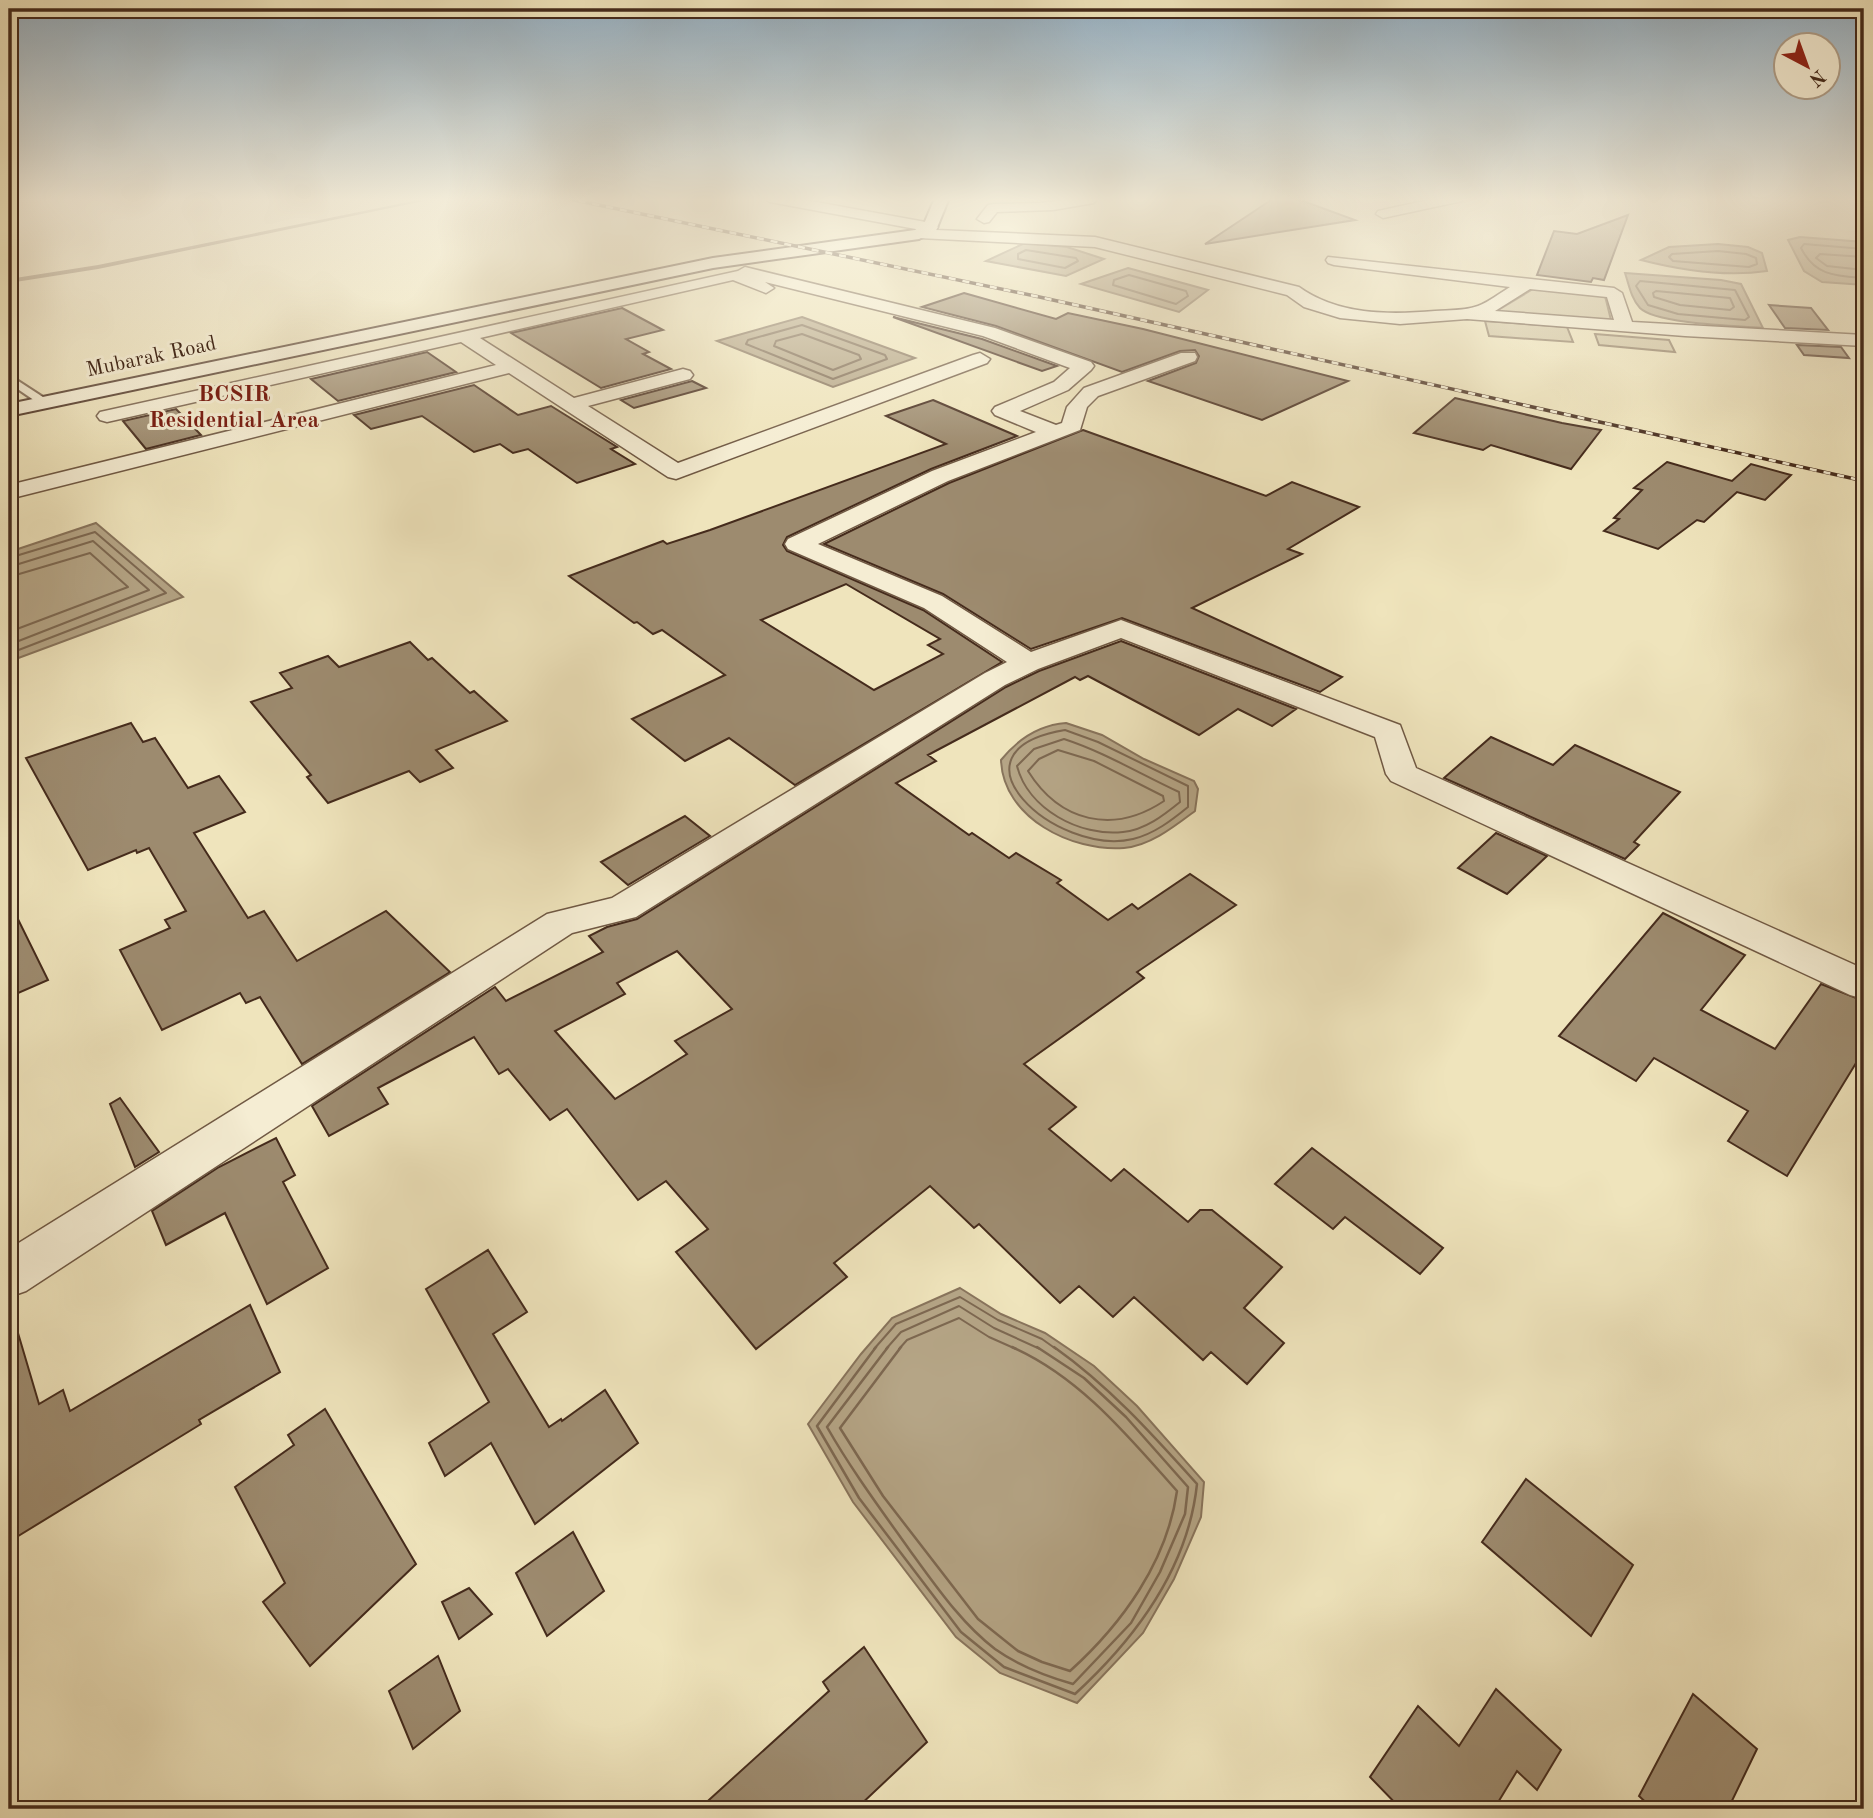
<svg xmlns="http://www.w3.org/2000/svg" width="1873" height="1818" viewBox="0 0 1873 1818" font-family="'Old Standard TT',serif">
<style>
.green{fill:#d2c5a1;stroke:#8c785e;stroke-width:2}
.water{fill:#b5a586;stroke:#88745c;stroke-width:2}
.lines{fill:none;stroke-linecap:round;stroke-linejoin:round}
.shore-far1{stroke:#7d6851;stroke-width:2}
.shore{stroke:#7d6851;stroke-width:2.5}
.stream{fill:#88745c;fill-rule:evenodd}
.building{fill:#9d8b6f;stroke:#452b1c;stroke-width:2;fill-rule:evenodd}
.lane-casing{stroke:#705944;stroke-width:4}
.street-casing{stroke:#705944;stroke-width:3}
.secondary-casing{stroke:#452b1c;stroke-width:4}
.lane{fill:#f5edd3;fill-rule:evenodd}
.street{fill:#f5edd3;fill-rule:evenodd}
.secondary{fill:#f5edd3;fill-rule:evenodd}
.rail-casing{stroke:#452b1c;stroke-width:3.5}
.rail{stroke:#f5edd3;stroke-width:2.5;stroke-dasharray:7;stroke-linecap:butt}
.labels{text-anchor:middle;stroke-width:6;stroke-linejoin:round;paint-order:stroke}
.far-street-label{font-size:21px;fill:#452b1c;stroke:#f5edd3}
.far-quarter-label{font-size:23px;font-weight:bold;fill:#7a1f14;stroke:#f5edd3}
</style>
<rect width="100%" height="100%" fill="#efe4bc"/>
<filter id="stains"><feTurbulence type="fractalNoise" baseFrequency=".00286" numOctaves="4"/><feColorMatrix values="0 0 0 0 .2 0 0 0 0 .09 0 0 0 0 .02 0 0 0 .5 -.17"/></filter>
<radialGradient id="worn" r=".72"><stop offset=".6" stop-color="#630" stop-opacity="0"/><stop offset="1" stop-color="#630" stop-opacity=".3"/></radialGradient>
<g class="green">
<polygon points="1533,289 1605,296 1611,320 1495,312"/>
<polygon points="1485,321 1567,327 1573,342 1489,336"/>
<polygon points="1595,334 1669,340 1675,352 1599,345"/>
</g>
<g class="water">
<polygon points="1800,237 1864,242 1864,285 1822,282 1804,271 1788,240"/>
<polygon points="1025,243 1067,247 1104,259 1066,276 986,261"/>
<path d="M1718,244L1748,247L1762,253L1767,271C1727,277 1680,270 1641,260L1669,247Z"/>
<polygon points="1128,268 1208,290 1179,312 1081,284"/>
<path d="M1625,273L1721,280L1741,284L1763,328C1738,326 1656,324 1640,308C1631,298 1629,285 1625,273Z"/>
<polygon points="802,317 915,358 833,387 717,341"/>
<polygon points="96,523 183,597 13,660 9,655 9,552"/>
<path d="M1066,723L1102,735L1144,759L1194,781L1198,789L1195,811C1175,826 1150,846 1124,848C1072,852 1003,818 1001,760C1018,739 1038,725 1066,723Z"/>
<polygon points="960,1288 1001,1314 1045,1333 1094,1366 1137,1406 1204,1482 1201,1517 1174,1579 1143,1633 1077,1703 1000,1673 956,1637 853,1502 808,1424 861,1354 892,1318"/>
</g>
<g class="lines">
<g class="shore-far1">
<path d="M1864,249L1804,244L1801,248C1815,276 1836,276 1864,278"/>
<polygon points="1026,250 1076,258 1078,261 1065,268 1018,259 1018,254"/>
<polygon points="1718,251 1746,254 1756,258 1757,264 1749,267 1673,261 1669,257 1672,254"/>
<polyline points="1864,257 1820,254 1816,258 1827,266 1864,270"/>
<polygon points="1129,275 1186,291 1188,296 1176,304 1113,285 1114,280"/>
<polygon points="1640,281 1735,290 1749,317 1745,320 1678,314 1648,305 1636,286"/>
<polygon points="1656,291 1730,298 1734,307 1730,310 1680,305 1654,297 1653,293"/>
<polygon points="802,325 885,355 887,359 833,379 746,344 748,340"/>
<polygon points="802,334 859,355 861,359 833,370 774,346 776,341"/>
<polyline points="9,558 95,532 166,593 16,651 9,651"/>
<polyline points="9,567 93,541 149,590 16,642 9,642"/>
<polyline points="9,577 90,553 128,587 9,632"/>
<path d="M1065,730L1098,742L1188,786V807C1172,820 1154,834 1133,839C1056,857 939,751 1065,730Z"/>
<path d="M1064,739C1104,752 1140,774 1179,792L1180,802C1164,815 1145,830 1123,832C1080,837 1028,809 1017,766L1034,749Z"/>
<path d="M1058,750L1094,761L1163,796L1164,801C1113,835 1060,822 1028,771L1039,759Z"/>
<polyline points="874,1349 896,1324 960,1297 998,1320 1042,1339 1056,1349"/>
<polyline points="886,1349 901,1332 959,1306 994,1328 1040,1349"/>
<polyline points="899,1349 907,1340 959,1318 989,1337 1016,1349"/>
</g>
<g class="shore">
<path d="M876,1347L817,1426L859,1498L961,1632L1004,1667L1075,1694C1136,1638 1188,1569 1197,1484C1152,1434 1109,1386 1054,1347"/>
<path d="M888,1347L827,1427C852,1471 882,1511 911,1552C936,1586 961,1623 995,1649C1019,1666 1045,1676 1073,1684L1131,1623L1160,1572L1185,1514L1188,1487L1126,1417L1084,1378L1037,1347"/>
<path d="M901,1347L840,1428L883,1496L978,1619L1018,1651L1042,1662L1070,1671C1122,1624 1167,1562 1177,1491C1128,1436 1080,1377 1012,1347"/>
</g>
<polygon class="stream" points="428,198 438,198 98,269 9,283 9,279 98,265"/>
</g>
<g class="building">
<polygon points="1274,198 1295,198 1355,220 1205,244"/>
<polygon points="1628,215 1604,280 1593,278 1591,282 1537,275 1554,231 1577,234"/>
<polygon points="964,293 1056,319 1068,313 1143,329 1348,381 1262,420 1148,381 1196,363 1199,356 1195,350 1180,351 1122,372 996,326 922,307"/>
<polygon points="1769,305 1811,308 1828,330 1785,328"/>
<polygon points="622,308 663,330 626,339 649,352 643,354 671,369 601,388 511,333"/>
<polygon points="893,317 982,339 1057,366 1042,371"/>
<polygon points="1797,345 1841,347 1849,358 1804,355"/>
<polygon points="427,352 456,372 338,401 311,379"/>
<polygon points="692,381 706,388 634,408 621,400"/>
<polygon points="474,385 518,415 551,406 617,447 611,449 635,464 577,483 528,449 513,453 500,444 474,452 422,416 371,429 354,415"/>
<polygon points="1455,398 1562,423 1601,430 1571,469 1491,445 1483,450 1414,433"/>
<path d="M933,400L1017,436L931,469L787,537L783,545L787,551L923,610L1002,662L795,785L729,738L685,761L632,719L725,675L662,630L653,634L637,622L634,623L569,576L663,541L667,544L710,530L946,444L886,416ZM846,584L940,639L928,645L943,654L874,690L761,620Z"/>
<polygon points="176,409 201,435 146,449 123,421"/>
<polygon points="1083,430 1266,496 1292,482 1359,507 1288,549 1302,554 1192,608 1342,677 1320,692 1122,618 1031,649 943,594 824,544 949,483"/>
<polygon points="1667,462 1732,481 1751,464 1791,475 1765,500 1737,492 1704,522 1697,520 1658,549 1604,531 1619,519 1614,518 1642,490 1634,488"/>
<path d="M1121,641L1296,709L1272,726L1238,709L1199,735L1088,676L1080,680L1075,677L928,755L936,761L896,783L969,835L972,833L1009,858L1016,853L1061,880L1057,883L1108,920L1132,904L1138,909L1190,874L1236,905L1137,972L1144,978L1024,1064L1076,1107L1049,1129L1111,1181L1124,1169L1188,1222L1200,1210H1212L1282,1267L1244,1308L1284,1343L1247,1384L1211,1352L1203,1360L1134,1297L1113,1317L1079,1286L1060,1303L979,1224L974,1228L930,1186L834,1263L847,1277L756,1349L676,1252L708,1229L666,1181L638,1200L567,1109L550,1120L508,1069L499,1074L474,1037L378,1088L388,1104L329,1136L312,1106L495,987L506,1001L603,952L589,936L607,927L637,919L1006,687L1039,671ZM677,951L732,1009L675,1041L687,1054L615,1099L555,1031L625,994L617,983Z"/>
<polygon points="410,642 428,660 432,658 470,693 474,691 507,721 436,750 453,768 420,782 409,771 328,803 307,777 311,775 251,702 292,688 280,673 328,656 339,667"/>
<polygon points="131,723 143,742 155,738 188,788 219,776 245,812 194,833 248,918 264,911 297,961 386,911 450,972 302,1064 260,997 246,1003 240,993 162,1030 120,950 170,928 165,920 186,911 149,848 137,853 136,850 88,870 26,758"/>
<polygon points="1491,737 1553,765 1575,745 1680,792 1634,842 1639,845 1625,859 1444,778"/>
<polygon points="685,816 710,836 628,885 601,862"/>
<polygon points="1496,833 1547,856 1507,894 1458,868"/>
<polygon points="9,901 48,980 9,997"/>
<polygon points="1663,913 1745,955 1701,1010 1775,1049 1821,984 1864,1001 1864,1050 1787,1176 1728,1141 1748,1111 1654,1058 1636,1081 1559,1036"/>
<polygon points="120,1098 159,1152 135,1167 110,1104"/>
<polygon points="276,1138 295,1175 283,1182 328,1268 267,1304 225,1213 166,1245 152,1211 219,1167"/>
<polygon points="1312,1148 1443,1248 1420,1274 1345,1217 1333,1229 1275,1184"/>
<polygon points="488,1250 527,1312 493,1334 549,1427 561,1419 562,1421 605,1390 638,1443 535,1524 491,1443 445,1476 429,1443 489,1402 426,1289"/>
<polygon points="250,1305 280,1372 199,1420 201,1424 15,1538 9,1513 9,1334 18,1333 39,1404 63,1390 70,1411"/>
<polygon points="325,1409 416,1564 310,1666 263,1602 285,1583 235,1487 294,1445 288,1435"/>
<polygon points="1526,1479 1633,1565 1591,1636 1482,1542"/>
<polygon points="573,1532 604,1591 547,1636 516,1573"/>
<polygon points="469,1588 492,1614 459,1639 442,1602"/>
<polygon points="864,1647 927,1742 856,1809 699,1809 829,1691 823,1682"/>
<polygon points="438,1656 460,1711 413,1749 389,1691"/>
<polygon points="1496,1689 1561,1750 1537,1790 1517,1771 1494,1809 1401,1809 1370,1777 1418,1706 1459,1746"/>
<polygon points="1693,1694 1757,1749 1728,1809 1653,1809 1639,1796"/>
</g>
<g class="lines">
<defs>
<polygon id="lane" points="9,375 49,401 49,405 41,405 9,383"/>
<g id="street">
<path d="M763,198H794L931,223L938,227L936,230L1095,237L1299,287C1338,315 1388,315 1435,311C1449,310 1464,311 1478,306C1489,302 1500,293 1510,287L1334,265L1328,263L1326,260L1328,257L1614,288L1622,293L1632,322L1864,335V346L1685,336L1467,319L1400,324L1340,318L1304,307L1287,295L1095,247L919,238L912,234L921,230L770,202ZM1530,289L1607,297L1614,320L1495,311Z"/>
<polygon points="1078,198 1096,200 1094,203 1053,210 997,212 989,222 984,223 977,219 988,205 993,204 1041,203"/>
<polygon points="1437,198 1464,198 1462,201 1383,218 1376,214 1378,211"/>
<polygon points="745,267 995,328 1091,362 1094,366 1091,370 1068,390 1020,411 1056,425 1062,423 1067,407 1084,388 1181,353 1195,353 1197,357 1195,361 1098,396 1087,407 1080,430 948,481 818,544 942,596 1031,652 1121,620 1400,725 1416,768 1864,969 1864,999 1850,995 1391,781 1386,774 1375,737 1121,638 1038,669 1005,685 636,917 572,933 26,1291 9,1297 9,1249 547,914 612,898 985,673 1007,662 924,608 788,549 785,544 788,539 932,471 1036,432 995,415 992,411 995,407 1054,382 1070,368 983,336 765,282 774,288 766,293 733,280 480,338 574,398 683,369 690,371 693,375 690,379 588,406 678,463 973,355 980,353 990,359 987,363 676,479 668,477 509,373 9,499 9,485 496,365 461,342 107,422 100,420 97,416 100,412 738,271"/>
</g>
<polygon id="secondary" points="935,198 949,198 936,230 919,239 713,268 9,416 9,404 713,258 915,230 924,224"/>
</defs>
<use href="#lane" class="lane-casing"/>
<use href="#street" class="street-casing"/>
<use href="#secondary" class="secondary-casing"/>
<use href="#lane" class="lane"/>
<use href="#street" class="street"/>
<use href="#secondary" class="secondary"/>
<defs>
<polyline id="rail" points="565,198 1035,296 1864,481"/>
</defs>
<use href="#rail" class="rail-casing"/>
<use href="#rail" class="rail"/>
</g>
<linearGradient id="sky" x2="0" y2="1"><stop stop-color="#93aec1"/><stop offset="0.44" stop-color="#f8f3e1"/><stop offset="1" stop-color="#f8f3e1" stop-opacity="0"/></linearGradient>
<rect width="1873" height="453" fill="url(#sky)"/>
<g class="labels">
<g class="far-street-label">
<text transform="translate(151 356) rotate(-12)" y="7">Mubarak Road</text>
</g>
<g class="far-quarter-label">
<text x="234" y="401">BCSIR<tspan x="234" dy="26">Residential Area</tspan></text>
</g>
</g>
<rect width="1873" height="1818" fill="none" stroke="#efe4bc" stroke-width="35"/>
<rect x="10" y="10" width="1852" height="1797" fill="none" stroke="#452b1c" stroke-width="3.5"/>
<rect x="18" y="18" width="1838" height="1783" fill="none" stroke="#452b1c" stroke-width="2"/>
<g transform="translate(1807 66) rotate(139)"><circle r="33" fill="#f5edd3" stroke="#af9f8a" stroke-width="2"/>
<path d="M0-5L12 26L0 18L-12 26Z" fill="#8f2418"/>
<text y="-10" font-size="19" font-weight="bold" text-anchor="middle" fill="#452b1c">N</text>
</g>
<rect width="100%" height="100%" filter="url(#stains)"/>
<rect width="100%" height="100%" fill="url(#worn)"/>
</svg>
